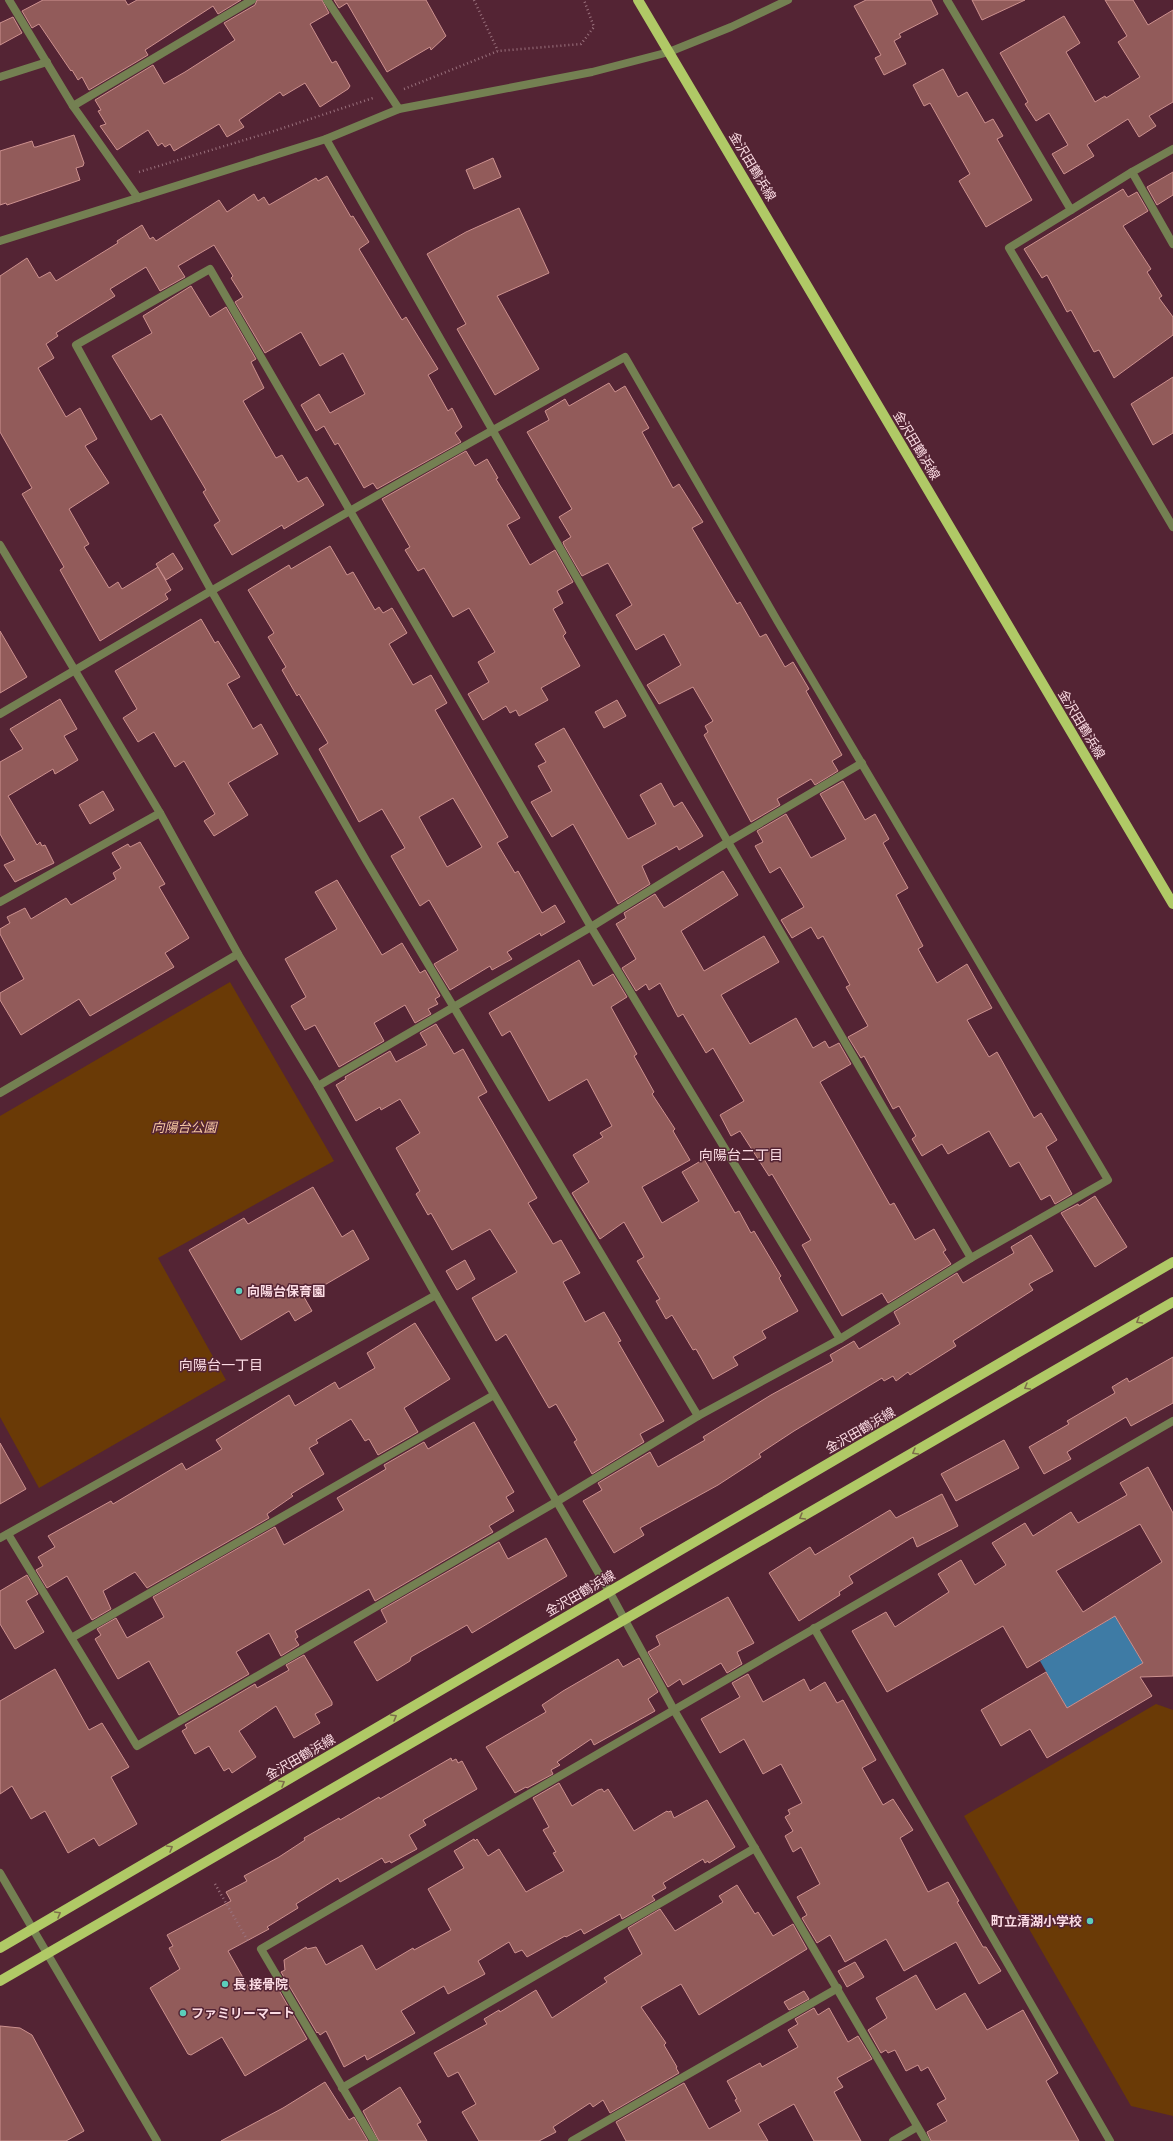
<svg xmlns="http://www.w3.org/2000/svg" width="1173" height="2141" viewBox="0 0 1173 2141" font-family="Merriweather,'Noto Sans JP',serif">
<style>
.green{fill:#6a3a06}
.water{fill:#3e7ba5}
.building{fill:#925b5a;stroke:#cd918f;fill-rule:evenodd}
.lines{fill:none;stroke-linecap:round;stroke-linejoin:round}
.path{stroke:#9a717d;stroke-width:2.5;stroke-dasharray:1 3;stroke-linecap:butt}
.minor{stroke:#748052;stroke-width:8}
.tertiary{stroke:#748052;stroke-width:8}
.primary{stroke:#b0c966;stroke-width:10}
.oneway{stroke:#7d6e4a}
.poi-dot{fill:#5bcebb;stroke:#542434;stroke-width:1.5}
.labels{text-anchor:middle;stroke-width:3;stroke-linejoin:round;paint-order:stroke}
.street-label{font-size:13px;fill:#fcdce4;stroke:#542434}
.park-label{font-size:13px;font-style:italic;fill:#f7c8a2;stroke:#542434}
.poi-label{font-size:13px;font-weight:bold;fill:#fcdce4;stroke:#542434;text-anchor:start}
.neighbourhood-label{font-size:14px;fill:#fcdce4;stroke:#542434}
</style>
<rect width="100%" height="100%" fill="#542434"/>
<g class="green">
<polygon points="230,982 334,1161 158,1258 226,1380 39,1488 0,1417 0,1116"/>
<polygon points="1156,1704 1173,1710 1173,2116 1131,2106 964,1816"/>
</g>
<polygon class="water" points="1115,1616 1143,1663 1067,1708 1040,1661"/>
<g class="building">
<polygon points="43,0 125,0 128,5 137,0 241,0 218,14 213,6 145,50 148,55 89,90 82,77 78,80 72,70 71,71 39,24 32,28 22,11"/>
<polygon points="257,0 322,0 329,13 310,24 332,63 336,61 350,86 348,89 320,107 305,83 283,96 280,92 239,120 244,127 227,137 219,124 174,151 170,144 165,147 162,143 158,146 148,130 117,150 100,126 106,124 98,111 101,110 95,100 153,65 164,84 185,72 235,40 224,23 255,5"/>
<polygon points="334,0 426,0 446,36 431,50 430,47 387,72 347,3 339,8"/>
<polygon points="866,0 931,0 938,14 899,34 901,37 894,41 906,64 884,75 875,58 881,55 854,6"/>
<polygon points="972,0 1025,0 982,20"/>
<polygon points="1105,0 1133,0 1148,25 1173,10 1173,102 1149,116 1156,126 1139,137 1128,119 1087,145 1094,156 1064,174 1052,154 1068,145 1049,113 1036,121 1025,104 1028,102 1000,53 1064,16 1080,43 1066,52 1095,102 1105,96 1106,98 1140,77 1118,42 1127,36"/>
<polygon points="13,17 22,33 0,45 0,23"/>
<polygon points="943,69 958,97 967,92 985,123 993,119 1003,136 997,139 1032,200 986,227 959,181 970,174 930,103 924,106 913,85"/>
<polygon points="74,135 84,163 83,166 76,168 80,180 7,205 6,203 0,205 0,151 32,141 34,147 36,147"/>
<polygon points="493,158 501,177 474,189 466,170"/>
<polygon points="1173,172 1173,195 1157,205 1147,187"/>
<polygon points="327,176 351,217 353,216 369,242 359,249 402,320 406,317 438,369 428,375 448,411 452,408 462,427 455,433 461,442 377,489 373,483 364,488 338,443 335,445 324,426 316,431 301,405 319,394 330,413 365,394 343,353 320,366 301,332 265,353 235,302 243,297 231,278 233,276 214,245 178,266 185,277 160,291 146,267 110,289 115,296 56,333 58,336 46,344 54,358 38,368 66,417 80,408 97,439 85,446 109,483 69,509 89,544 84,547 109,588 118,582 122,589 158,567 171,590 165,594 168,599 100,641 60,570 64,567 22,494 32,488 0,432 0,276 27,258 39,278 50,272 56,281 118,243 117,241 142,225 150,239 153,237 156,241 219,200 227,212 254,194 258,201 264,197 269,205 316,178 318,181"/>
<polygon points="1123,189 1128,197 1137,192 1148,211 1123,226 1151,269 1147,272 1162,296 1159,298 1173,317 1173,335 1114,378 1099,350 1094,352 1071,310 1067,312 1047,275 1042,278 1024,249"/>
<polygon points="519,208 549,273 497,296 539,369 495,395 457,329 466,324 427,254 466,232"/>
<polygon points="191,286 210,317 226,307 256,359 251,362 264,388 243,401 276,458 282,455 298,482 307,477 324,505 284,529 282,525 232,555 214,525 220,521 203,492 206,490 161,414 151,420 112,356 152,333 143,316"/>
<polygon points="1173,377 1173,433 1153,445 1131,404"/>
<polygon points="609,383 615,392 625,386 649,428 642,432 673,488 679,484 703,522 692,528 737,604 740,602 760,637 766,634 785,667 793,662 809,689 806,691 842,755 832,761 838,771 815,785 811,779 777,799 780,805 751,822 704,735 708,732 705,726 713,721 693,687 659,704 647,685 681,665 664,634 636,650 616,615 632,605 608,563 582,576 564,545 563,542 571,537 559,517 572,509 527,432 549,420 545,411 565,399 569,406"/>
<polygon points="466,451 475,466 487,459 498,478 496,479 520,518 507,525 530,565 555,550 573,582 557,591 563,603 553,609 566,633 563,636 580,666 541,688 548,700 519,716 516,710 510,713 506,706 483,720 468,694 489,682 478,662 495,652 469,608 453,617 424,568 418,571 405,550 410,547 382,499"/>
<path d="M330,546L347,575L353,572L375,610L379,607L383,613L392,608L407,633L389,644L413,685L431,675L447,703L435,710L508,837L497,843L515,873L518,871L542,913L555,905L565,922L541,936L540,933L507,952L512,959L492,970L490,966L450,990L434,964L458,950L429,900L420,906L391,856L405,848L382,809L359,822L319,749L328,743L299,694L297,696L282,670L286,667L268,637L274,633L248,590L289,565L291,569ZM453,798L482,847L447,867L419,817Z"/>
<polygon points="173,553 183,569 166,580 156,564"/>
<polygon points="201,619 215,643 218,641 240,677 227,684 253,729 261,724 278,754 228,783 248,815 214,836 204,821 215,814 184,761 175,767 154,732 138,742 123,718 137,709 115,671"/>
<polygon points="0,631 27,677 0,693"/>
<polygon points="60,699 77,729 64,736 78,760 55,774 53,769 8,796 37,845 40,842 42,846 45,845 54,863 15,882 4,865 15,860 0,834 0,762 23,749 10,729"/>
<polygon points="617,700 626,716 604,728 595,712"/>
<polygon points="564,728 628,839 656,824 640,795 661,783 674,807 682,802 703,836 679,850 677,846 642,866 650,884 618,904 573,824 552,837 531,802 552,791 538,766 546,762 535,744"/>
<polygon points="843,781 865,820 875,814 889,839 883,843 908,888 896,895 923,946 918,949 937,983 967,964 992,1008 967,1020 989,1057 997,1052 1034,1118 1041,1113 1057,1140 1046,1147 1072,1194 1055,1204 1050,1195 1041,1200 1019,1162 1010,1167 989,1131 948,1154 942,1144 922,1156 912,1139 916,1136 899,1106 893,1109 864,1056 861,1058 848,1037 868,1026 846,987 850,985 823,936 818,939 811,927 792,938 781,920 804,907 780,867 770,873 755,846 763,842 757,831 786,814 811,858 846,839 820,794"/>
<polygon points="103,791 114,810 90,824 79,805"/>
<polygon points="140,842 165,884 159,887 189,938 165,953 174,967 90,1016 79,999 21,1035 0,1000 0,993 24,979 0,934 0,929 10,923 7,917 25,908 31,919 66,898 71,905 116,879 113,873 121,868 112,853 128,844 130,847"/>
<polygon points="723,871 738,895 681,931 704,971 764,936 779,962 721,995 750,1044 796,1018 813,1048 825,1041 829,1048 839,1043 851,1064 820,1082 890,1205 894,1203 915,1240 934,1229 946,1250 943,1252 951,1264 888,1303 882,1293 842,1316 802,1245 811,1240 772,1174 769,1176 740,1131 731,1136 720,1115 744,1101 713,1048 706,1053 683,1014 678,1017 660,983 649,990 646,984 636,991 622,968 636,959 616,924 626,918 624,913 655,894 664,908"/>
<polygon points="337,880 382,955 402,943 420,973 425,970 440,996 435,999 438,1004 428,1009 431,1014 415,1023 405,1005 374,1023 384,1041 339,1067 315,1025 305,1030 291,1006 306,997 285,959 337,929 315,892"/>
<polygon points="579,960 593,986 613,974 627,997 611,1007 637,1054 634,1056 654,1092 652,1094 675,1129 673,1131 690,1160 642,1187 662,1223 699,1201 682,1172 704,1159 735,1213 739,1211 751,1233 754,1231 781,1276 779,1278 798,1311 762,1331 766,1338 733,1357 738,1365 713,1379 696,1349 693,1350 672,1315 666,1319 656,1301 660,1299 637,1261 644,1257 624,1222 600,1239 572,1193 589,1182 573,1155 603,1137 600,1133 612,1126 587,1079 549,1101 510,1031 502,1036 489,1013"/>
<polygon points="436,1024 454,1054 463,1049 487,1092 478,1097 537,1198 528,1203 553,1244 561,1240 580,1273 563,1282 585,1322 604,1312 621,1341 618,1342 664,1421 640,1434 644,1442 592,1474 574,1442 577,1440 556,1404 549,1408 506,1334 496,1341 472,1298 517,1272 490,1229 452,1250 431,1213 428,1215 416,1194 420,1191 396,1148 420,1133 400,1099 381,1110 380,1107 356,1121 336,1085 346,1079 345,1077 390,1051 396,1062 427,1045 420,1033"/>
<polygon points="313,1187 342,1237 353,1230 369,1259 304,1297 312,1311 295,1321 289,1311 241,1340 189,1250 244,1218 248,1224"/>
<polygon points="1095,1196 1127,1247 1095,1267 1061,1213 1078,1204 1079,1206"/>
<polygon points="1031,1235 1053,1271 1029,1284 1033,1290 953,1341 956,1346 910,1375 908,1372 896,1381 893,1376 884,1381 882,1378 794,1431 759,1454 761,1457 718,1485 640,1528 644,1535 614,1553 583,1501 602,1490 598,1483 650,1452 658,1467 705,1440 703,1437 771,1395 833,1361 830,1355 854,1341 859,1349 900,1324 894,1312 957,1273 963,1283 1014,1253 1011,1247"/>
<polygon points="465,1260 475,1279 457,1290 446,1271"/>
<polygon points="415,1323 450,1379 404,1408 418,1432 378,1455 369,1439 365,1441 351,1419 316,1440 318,1443 309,1448 324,1474 291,1494 293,1496 267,1514 269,1518 147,1588 135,1572 103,1591 111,1609 92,1620 67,1576 47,1588 36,1570 43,1566 38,1557 55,1547 48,1536 111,1501 113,1504 182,1463 186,1470 222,1449 216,1440 289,1395 295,1406 335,1382 339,1389 375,1368 367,1353"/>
<polygon points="1173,1357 1173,1403 1131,1426 1126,1417 1067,1452 1071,1459 1044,1474 1029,1447 1069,1424 1067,1421 1115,1393 1112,1387 1127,1378 1129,1382"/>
<polygon points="474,1422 514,1492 506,1497 514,1511 489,1526 493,1532 375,1601 369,1589 295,1631 298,1637 295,1639 299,1645 281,1656 269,1633 236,1652 249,1674 179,1715 149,1661 118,1679 95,1639 101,1635 97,1629 116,1618 127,1638 164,1617 153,1597 275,1527 284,1545 344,1510 337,1498 386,1469 384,1465 424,1442 428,1449"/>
<polygon points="1004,1440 1019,1468 956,1501 941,1474"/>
<polygon points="0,1443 26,1489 0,1504"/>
<path d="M1148,1467L1173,1513V1676L1140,1677L1152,1696L1047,1758L1030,1729L1001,1746L981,1710L1046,1672L1067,1708L1143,1663L1115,1616L1027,1668L1003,1626L887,1692L852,1631L886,1612L895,1627L949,1592L938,1574L961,1560L975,1585L1006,1565L992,1543L1025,1523L1033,1536L1071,1512L1078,1523L1127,1495L1120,1483ZM1140,1524L1162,1562L1083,1612L1056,1571Z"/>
<polygon points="942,1494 958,1526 917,1547 913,1537 849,1576 853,1583 839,1592 840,1595 799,1621 769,1573 810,1547 815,1555 890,1510 896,1518"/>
<polygon points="546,1538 567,1576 472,1633 467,1625 411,1657 410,1661 377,1681 354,1642 387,1622 381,1610 499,1542 508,1559"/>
<polygon points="27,1575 38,1594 26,1601 44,1632 15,1649 0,1624 0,1591"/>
<polygon points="728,1597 754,1643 737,1652 742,1664 727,1673 721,1663 683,1685 680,1679 668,1687 648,1652 660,1645 656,1636"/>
<polygon points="304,1655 332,1702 332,1705 315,1714 320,1723 294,1738 276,1706 239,1731 256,1757 232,1773 229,1768 224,1771 209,1746 195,1754 182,1731 187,1728 185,1725 255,1684 257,1688 289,1670 286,1665"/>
<polygon points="639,1658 658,1692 648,1699 655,1711 594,1745 591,1739 557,1762 560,1765 551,1770 553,1774 527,1788 526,1787 515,1793 486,1747 546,1712 542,1705 563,1691 618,1659 623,1667"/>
<polygon points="55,1669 89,1730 102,1723 129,1767 111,1777 137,1824 99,1846 94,1838 68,1853 45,1811 31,1819 12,1786 0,1794 0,1701"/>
<polygon points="748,1674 763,1702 804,1679 810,1691 825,1682 837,1703 843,1700 876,1760 862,1768 883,1805 893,1799 913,1830 900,1838 928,1892 948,1882 959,1901 957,1902 983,1947 986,1947 1001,1971 979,1984 956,1942 904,1971 886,1939 845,1962 830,1935 817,1943 802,1918 807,1915 797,1897 820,1884 801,1847 793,1852 785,1836 793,1831 785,1817 790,1814 788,1810 802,1803 781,1764 763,1774 744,1739 720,1753 701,1719 740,1697 732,1683"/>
<polygon points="451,1758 452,1761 456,1759 458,1763 462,1761 477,1789 423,1820 426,1825 409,1835 417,1849 391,1863 390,1861 385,1863 382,1858 342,1881 340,1882 338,1878 296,1904 298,1908 267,1927 269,1929 228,1951 250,1990 272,1978 307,2039 245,2076 222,2037 191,2055 188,2054 150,1988 180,1969 169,1948 173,1946 167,1935 231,1901 226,1892 247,1881 244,1876 279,1857 305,1840 304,1838 339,1818 340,1820 379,1797 380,1799"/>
<polygon points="559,1783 572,1806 598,1790 602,1789 604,1792 608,1789 634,1831 667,1811 668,1812 671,1811 674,1818 707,1800 735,1847 709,1863 708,1861 705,1863 703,1859 663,1883 666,1888 652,1896 655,1900 622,1919 620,1914 584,1934 581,1929 566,1937 565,1936 527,1957 522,1950 515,1953 509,1942 478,1961 485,1974 448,1994 444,1986 401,2011 415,2033 367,2060 365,2055 344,2067 326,2031 320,2035 318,2032 317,2033 281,1972 285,1970 284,1960 306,1947 307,1949 316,1947 326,1965 362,1945 376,1970 413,1948 414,1950 451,1930 428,1889 464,1868 454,1851 474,1839 475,1841 477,1839 488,1856 499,1849 526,1892 564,1871 553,1853 556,1852 543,1830 549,1827 533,1798"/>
<polygon points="737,1885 755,1914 758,1912 773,1936 793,1924 807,1949 699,2015 681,1984 641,2007 666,2043 664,2045 677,2067 676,2068 679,2073 610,2113 603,2100 593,2107 590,2103 553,2127 556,2132 539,2141 479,2141 462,2112 476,2104 458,2072 448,2077 434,2053 487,2024 484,2019 499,2010 500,2012 536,1990 552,2018 607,1982 604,1978 642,1954 628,1928 660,1909 675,1931 723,1902 719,1896"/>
<polygon points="855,1962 864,1977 847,1987 838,1971"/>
<polygon points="916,1975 936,2010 965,1993 987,2030 1023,2010 1058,2073 1046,2081 1079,2141 931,2141 927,2132 947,2121 937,2104 946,2099 928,2067 921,2071 918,2065 906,2071 895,2050 888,2053 886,2050 881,2053 868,2030 887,2018 876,1998"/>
<polygon points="804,1991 809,1999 789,2010 784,2002"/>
<polygon points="814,2008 818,2015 829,2008 848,2042 858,2036 872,2059 837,2078 843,2087 834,2092 861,2141 814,2141 794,2104 758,2124 768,2141 626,2141 616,2122 684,2083 709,2129 741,2111 735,2100 737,2099 727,2081 760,2063 762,2067 798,2047 788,2030 798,2024 795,2019"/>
<polygon points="0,2026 20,2028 32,2035 84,2131 66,2141 0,2141"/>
<polygon points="325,2082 349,2120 354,2117 368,2141 221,2141 283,2108"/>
<polygon points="400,2087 421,2122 417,2124 427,2141 379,2141 363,2111"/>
</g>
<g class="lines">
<g class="path">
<polyline points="474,0 498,51"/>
<polyline points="404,89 498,51 581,44 594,27 584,0"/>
<polyline points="139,172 274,131 373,98"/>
<polyline points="215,1884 248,1941"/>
</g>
<g class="minor">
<polyline points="9,0 73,106 138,198"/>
<polyline points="327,0 399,109"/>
<polyline points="947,0 1071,210 1009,248 1173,527"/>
<polyline points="0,77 47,62"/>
<polyline points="73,106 252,0"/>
<polyline points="326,139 728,842 971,1258"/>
<polyline points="1173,149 1132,172 1173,244"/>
<polyline points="1071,210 1132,172"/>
<path d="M0,714C207,593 414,472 625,357L778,622L1108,1180L971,1258L840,1339L698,1416L556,1502L137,1746L8,1534"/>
<polyline points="0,902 160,813"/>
<polyline points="318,1086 591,927 728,842 862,763"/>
<polyline points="0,1093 238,954"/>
<polyline points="698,1416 367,862 211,590 76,345 210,269 591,927 840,1339"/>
<polyline points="0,1538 436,1295"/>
<polyline points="814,1628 1110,2141"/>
<polyline points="73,1637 494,1395"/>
<polyline points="674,1710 926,2141"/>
<polyline points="342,2088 755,1848"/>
<polyline points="374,2141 261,1949 1173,1421"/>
<polyline points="572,2141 838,1988"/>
<polyline points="893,2141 917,2127"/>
</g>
<g class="tertiary">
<polyline points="0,241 326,139 399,109 592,72 669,52 731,27 788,0"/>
<polyline points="0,545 160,813 238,954 318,1086 436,1295 609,1591 674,1710"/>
<polyline points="0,1873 157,2141"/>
</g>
<g class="primary">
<polyline points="638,0 1173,904"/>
<polyline points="0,1948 1173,1262"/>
<polyline points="0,1981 1173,1302"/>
</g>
</g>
<defs><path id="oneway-chevron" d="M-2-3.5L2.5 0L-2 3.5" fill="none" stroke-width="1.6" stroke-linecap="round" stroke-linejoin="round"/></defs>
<g class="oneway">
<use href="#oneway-chevron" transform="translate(1139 1321) rotate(150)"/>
<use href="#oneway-chevron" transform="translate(1027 1387) rotate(150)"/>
<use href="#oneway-chevron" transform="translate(915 1452) rotate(150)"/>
<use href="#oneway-chevron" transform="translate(802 1517) rotate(150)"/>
<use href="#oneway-chevron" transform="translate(394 1717) rotate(-30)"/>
<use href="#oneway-chevron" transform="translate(282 1783) rotate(-30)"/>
<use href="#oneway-chevron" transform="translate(170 1848) rotate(-30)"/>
<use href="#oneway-chevron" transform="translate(58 1914) rotate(-30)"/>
</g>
<g class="poi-dot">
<circle cx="239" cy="1291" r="4"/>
<circle cx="1090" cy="1921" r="4"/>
<circle cx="225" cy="1984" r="4"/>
<circle cx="183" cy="2013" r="4"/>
</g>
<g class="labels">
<g class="street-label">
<text transform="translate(753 166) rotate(59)" y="5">金沢田鶴浜線</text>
<text transform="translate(917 445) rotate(59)" y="5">金沢田鶴浜線</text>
<text transform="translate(1082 724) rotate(59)" y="5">金沢田鶴浜線</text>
<text transform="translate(860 1430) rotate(-30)" y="5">金沢田鶴浜線</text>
<text transform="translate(580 1593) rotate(-30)" y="5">金沢田鶴浜線</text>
<text transform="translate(300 1757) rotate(-30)" y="5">金沢田鶴浜線</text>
</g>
<g class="park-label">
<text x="184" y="1132">向陽台公園</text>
</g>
<g class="poi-label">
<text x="247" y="1296">向陽台保育園</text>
<text x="1082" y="1926" text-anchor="end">町立清湖小学校</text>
<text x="233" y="1989">長 接骨院</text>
<text x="191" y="2018">ファミリーマート</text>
</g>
<g class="neighbourhood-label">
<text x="741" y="1160">向陽台二丁目</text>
<text x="221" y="1370">向陽台一丁目</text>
</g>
</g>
</svg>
